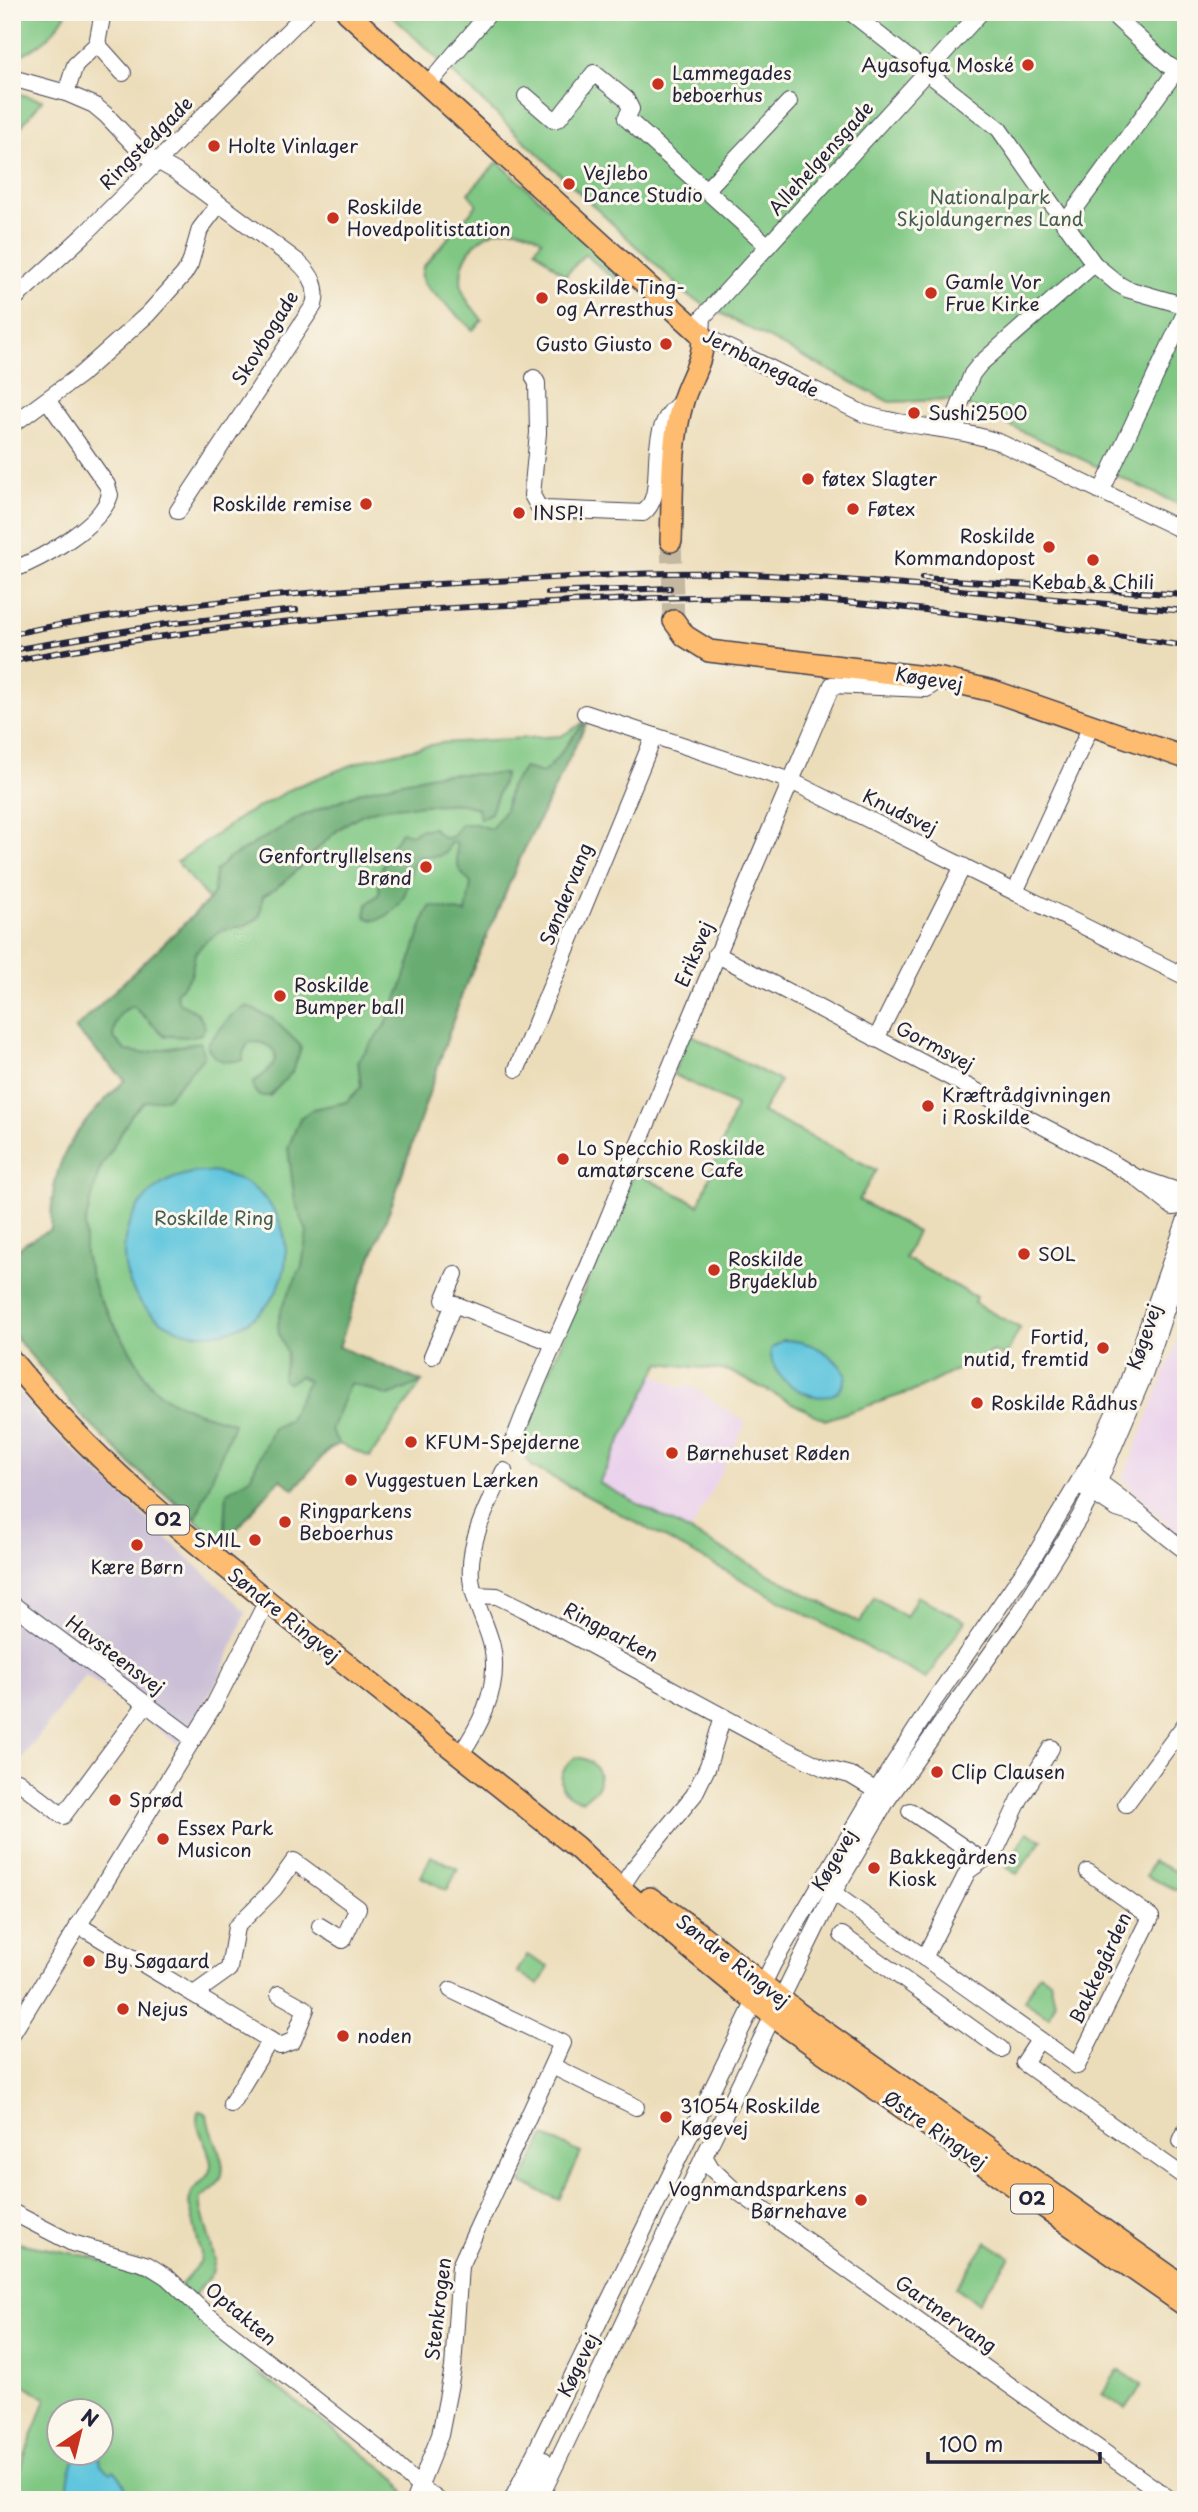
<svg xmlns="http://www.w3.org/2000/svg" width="1198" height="2512" viewBox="0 0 1198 2512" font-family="'Playpen Sans',sans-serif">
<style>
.built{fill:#ead1ec}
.industrial{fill:#cabfd6}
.green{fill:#7fc783;stroke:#50745f;stroke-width:2;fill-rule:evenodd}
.forest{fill:#67ac71;stroke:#446756;stroke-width:2}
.water{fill:#60c6dd;stroke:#41748c;stroke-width:2}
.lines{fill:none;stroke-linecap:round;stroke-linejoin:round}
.major-tunnel{stroke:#c4b8a1;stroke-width:21;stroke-dasharray:21 10;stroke-linecap:butt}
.minor-casing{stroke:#403e4e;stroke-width:18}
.major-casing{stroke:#403e4e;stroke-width:24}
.minor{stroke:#fff;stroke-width:16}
.major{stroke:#fdbc70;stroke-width:21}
.rail-casing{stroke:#22223b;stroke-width:6}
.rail{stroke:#fbf7ec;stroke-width:3.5;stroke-dasharray:10;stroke-linecap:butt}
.poi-dot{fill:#c8321e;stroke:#fbf7ec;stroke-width:2.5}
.labels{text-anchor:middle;stroke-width:6;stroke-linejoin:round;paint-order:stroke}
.shield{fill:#fbf7ec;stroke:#636270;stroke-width:2}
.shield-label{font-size:18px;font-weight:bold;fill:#22223b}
.poi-label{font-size:19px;fill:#22223b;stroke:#fbf7ec;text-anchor:start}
.street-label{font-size:19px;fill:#22223b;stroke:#fbf7ec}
.park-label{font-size:19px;fill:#435c54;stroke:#fbf7ec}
</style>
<rect width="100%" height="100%" fill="#fbf7ec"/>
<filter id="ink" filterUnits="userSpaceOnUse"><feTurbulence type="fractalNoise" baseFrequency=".0143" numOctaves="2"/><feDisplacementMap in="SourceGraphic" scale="14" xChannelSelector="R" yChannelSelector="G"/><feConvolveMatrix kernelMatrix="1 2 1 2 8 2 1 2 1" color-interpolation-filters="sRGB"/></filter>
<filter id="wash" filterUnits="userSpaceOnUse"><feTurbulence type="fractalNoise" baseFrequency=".00686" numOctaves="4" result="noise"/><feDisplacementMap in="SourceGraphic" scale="28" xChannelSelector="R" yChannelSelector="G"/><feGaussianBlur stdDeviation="1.57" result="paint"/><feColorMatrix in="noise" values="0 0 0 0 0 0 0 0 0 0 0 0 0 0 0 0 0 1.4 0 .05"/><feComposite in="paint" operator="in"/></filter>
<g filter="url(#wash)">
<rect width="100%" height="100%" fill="#ecddba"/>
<g class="built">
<polygon points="1186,1302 1186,1537 1168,1524 1123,1479 1175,1348"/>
<polygon points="654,1374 679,1387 689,1385 746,1423 690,1533 599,1483"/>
</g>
<polygon class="industrial" points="12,1384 37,1416 246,1612 220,1677 178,1744 85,1675 12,1772"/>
<g class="green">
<path d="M12,12H67C51,38 42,46 14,58L12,57Z"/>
<polygon points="388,12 1186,12 1186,508 955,400 889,402 690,297"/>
<polygon points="12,92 42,100 12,138"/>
<path d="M498,162L621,272L613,279L585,254L565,276L535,249L542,240C506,211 454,242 462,288C465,302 475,309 482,320L473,330L425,285C421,278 421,274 423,267L476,206V203L468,193Z"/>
<path d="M588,720L521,856L462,994L393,1201L352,1307L339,1347L422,1382L370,1457L339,1444L329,1449L294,1489L280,1479L224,1544L140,1473L83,1417L21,1344L12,1331V1256L24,1244L51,1229C50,1158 76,1128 125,1080L75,1029L209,900L177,862L242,816L297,786L365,760L440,743L561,736Z"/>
<polygon points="690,1034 780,1081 762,1112 876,1170 859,1200 917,1232 905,1258 976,1297 974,1303 1020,1328 1005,1357 993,1351 919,1389 825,1420 729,1371 660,1363 599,1483 860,1623 874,1597 906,1617 917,1596 965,1621 926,1679 533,1467 517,1447 634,1172 699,1205 736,1106 673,1074"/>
<path d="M576,1757C594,1759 601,1770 598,1787L583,1800C555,1795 555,1772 576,1757Z"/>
<polygon points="1027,1832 1042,1840 1017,1874 1006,1867"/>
<polygon points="431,1856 458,1869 447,1890 421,1877"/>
<polygon points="1153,1861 1185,1876 1179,1891 1146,1876"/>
<polygon points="527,1955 548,1967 539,1985 517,1972"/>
<polygon points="1039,1974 1050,1980 1055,2003 1049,2017 1024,2001"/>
<path d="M199,2110L207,2114C208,2137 233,2163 218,2183C214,2190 207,2193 201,2198V2207L215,2260L212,2273L192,2298L180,2286L200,2263L201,2254L189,2203C191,2183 210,2182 211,2165C211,2147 191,2126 199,2110Z"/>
<polygon points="544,2136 581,2153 559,2200 522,2183"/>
<path d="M12,2242L92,2257L170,2287L252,2368L397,2479L405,2495L403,2500H12V2490L46,2399L12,2376ZM60,2410H102V2452H60Z"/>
<polygon points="987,2242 1010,2257 978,2303 956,2287"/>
<polygon points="1118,2370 1142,2385 1126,2409 1102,2394"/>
</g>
<g class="forest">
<path d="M588,720L521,856L462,994L393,1201L352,1307L339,1347L422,1382L389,1396L350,1383L331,1430L339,1444L329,1449L294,1489L280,1479L224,1544L227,1492L250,1478L273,1428L288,1421L308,1381L300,1376L288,1383L282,1379L287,1353L279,1334L278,1324L282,1307L302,1266L307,1232L295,1202L288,1148L300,1118L313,1109L346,1102L361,1087L358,1061L386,1024L401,989L426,914L431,906L466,913L471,883C453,866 458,864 456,842L450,843L446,852L438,856L418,857C406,872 411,885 402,900C395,911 377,927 365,916L367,904L379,894C379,866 386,855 401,832L413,834L418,830L433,828L443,838L452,837L461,824H475L491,829L505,810L510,787L524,768L543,773C561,757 570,736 588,720Z"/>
<path d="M438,774H505L491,813L480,819L478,809C461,801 444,804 425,805C408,806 389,806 372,811C326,825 304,875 263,896L260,916L256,920L244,926L224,929L205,942L195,953L191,976L176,993L179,1003L198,1013L205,1027L201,1034L188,1037L165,1036L133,1006C118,1011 115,1022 113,1037L126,1051L144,1053L200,1042L204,1057L167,1098L144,1102L132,1114L99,1171L85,1224V1255L97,1295L150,1384L167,1399L197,1412L234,1423L196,1518L140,1473L83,1417L21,1344L12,1331V1256L24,1244L51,1229C51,1154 74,1131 125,1080L75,1029L209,900L214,892L215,872L228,859L300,817L363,791Z"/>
<path d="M247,1006L273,1019L299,1044L301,1049L292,1072L270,1096H259L254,1090L253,1083C259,1077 271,1071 274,1063C280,1046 260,1040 248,1043L243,1053V1060C225,1063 218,1063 208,1048V1043L232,1015Z"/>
</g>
<g class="water">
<circle cx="205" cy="1253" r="81"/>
<path d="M783,1340C809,1340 832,1352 846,1374C840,1421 766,1386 771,1349Z"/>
<path d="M79,2453L93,2454L100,2459L101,2465L112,2472L114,2470C122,2478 128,2489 126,2500H69C66,2486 70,2464 79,2453Z"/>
</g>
</g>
<g filter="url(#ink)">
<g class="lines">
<polyline class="major-tunnel" points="671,541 674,621"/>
<defs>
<g id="minor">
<polyline points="850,12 999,129 1094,264 1118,284 1127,289 1186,306"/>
<path d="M981,12L703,317L702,335L864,414C909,428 957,427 1001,443L1186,532"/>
<polyline points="1110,12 1168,65 1186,75"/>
<polyline points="97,44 123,73"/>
<path d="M12,78L66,93L94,105L106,115L141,152L175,171L298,262C311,274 319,287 314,305L178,511"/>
<polyline points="427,86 490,12"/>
<polyline points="66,93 75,65 97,44 103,12"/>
<polyline points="526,96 554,120 559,118 594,73 626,99 631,109 626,118 768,246"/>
<polyline points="706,190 789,102"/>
<polyline points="1064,224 1176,71"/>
<polyline points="12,301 84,235 307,12"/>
<path d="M534,378L537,383L538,433L532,495L538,506L545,509L643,513C671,492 639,429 683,401"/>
<polyline points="12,425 80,375 148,314 184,274 190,264 200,229 219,204"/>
<polyline points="950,430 972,374 980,364 1094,264"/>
<polyline points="1101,492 1186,311"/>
<path d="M12,570C41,559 101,526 110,495L107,485L48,401"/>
<polyline points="585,713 791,781 1186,977"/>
<polyline points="1015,892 1091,726"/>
<polyline points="716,954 1111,1162 1134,1176 1173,1207 1186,1205"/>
<polyline points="876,1039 963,866"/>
<polyline points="517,1069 654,736"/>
<polyline points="1140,1178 1178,1191 1186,1199"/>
<polyline points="454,1304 444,1300 455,1274"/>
<polyline points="432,1356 454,1304 554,1343"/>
<path d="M513,1443C536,1378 568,1316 594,1253C671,1063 751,874 832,685L926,689L941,679"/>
<path d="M1092,1478C1126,1498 1153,1528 1186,1551"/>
<polyline points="1085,1488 1117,1509 1136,1515"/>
<polyline points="475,1595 497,1596 524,1609 768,1741 824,1768 850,1775 885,1796"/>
<polyline points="12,1604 193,1739"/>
<path d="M460,1755C483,1722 503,1680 490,1639C484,1619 473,1599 471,1578C468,1541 488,1504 504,1471"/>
<polyline points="12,1788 18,1781 63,1816 146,1704"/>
<polyline points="1126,1804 1186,1723"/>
<polyline points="910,1811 982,1860"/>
<polyline points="826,1888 1077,2066 1151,1917 1088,1872"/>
<polyline points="620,1889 634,1868 694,1795 708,1766 723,1716"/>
<polyline points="78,1925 280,2046 293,2041 306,2009 279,1994"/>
<polyline points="842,1935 1001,2049"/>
<polyline points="924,1958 968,1871 995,1852 1020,1799 1051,1748"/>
<polyline points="194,1994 229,1969 236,1927 274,1889 294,1861 358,1908 343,1940 320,1926"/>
<polyline points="12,2034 214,1705 267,1601"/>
<polyline points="1039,2040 1024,2063 1186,2178"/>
<polyline points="552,2066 636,2107"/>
<polyline points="231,2104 270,2040"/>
<polyline points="1181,2141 1186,2130"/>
<polyline points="704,2156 711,2168 731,2187 1171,2500"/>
<polyline points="12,2212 72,2243 148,2265 167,2277 204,2312 375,2446 420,2487 438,2500"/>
<polyline points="414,2500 440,2435 453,2368 460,2266 562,2043 451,1990"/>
<polyline points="512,2500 773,1964 869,1802 934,1701 1035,1555 1094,1456 1125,1390 1186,1219"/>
<polyline points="525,2500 544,2460"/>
<polyline points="539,2500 645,2277 833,1893 888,1799 1019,1614 1079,1518 1099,1481 1145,1373 1182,1261 1181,1240"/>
<polyline points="1183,2500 1186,2495"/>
</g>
<g id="major">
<path d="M347,12L702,335C706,358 689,379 683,401C670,446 673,494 671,541"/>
<polyline points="674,621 685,636 709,651 941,679 993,691 1186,758"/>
<path d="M12,1361C91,1460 188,1537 286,1616C383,1693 479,1770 576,1847C644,1912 716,1971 790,2029L1186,2306"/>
<polyline points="650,1898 695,1930 798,2013 1186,2288"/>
</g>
</defs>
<use href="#minor" class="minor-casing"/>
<use href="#major" class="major-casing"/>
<use href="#minor" class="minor"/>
<use href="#major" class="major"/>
<defs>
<g id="rail">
<polyline points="922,578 1186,595"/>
<polyline points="548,593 670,588"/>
<path d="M12,634C171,601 333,589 495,581C580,577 664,570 749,574C895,581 1040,599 1186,611"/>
<polyline points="12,650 166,624 296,610"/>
<path d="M12,661C191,627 373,610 554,603C631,599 709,594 785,598C920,605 1053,627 1186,646"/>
</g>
</defs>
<use href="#rail" class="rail-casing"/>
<use href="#rail" class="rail"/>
</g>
</g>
<g class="poi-dot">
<circle cx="1028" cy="65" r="7"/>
<circle cx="658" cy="84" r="7"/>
<circle cx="214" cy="146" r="7"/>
<circle cx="569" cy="184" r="7"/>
<circle cx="333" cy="218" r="7"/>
<circle cx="931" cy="293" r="7"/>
<circle cx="542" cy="298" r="7"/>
<circle cx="666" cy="344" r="7"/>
<circle cx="914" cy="413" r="7"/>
<circle cx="808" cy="479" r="7"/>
<circle cx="366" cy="504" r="7"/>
<circle cx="853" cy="509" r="7"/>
<circle cx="519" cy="513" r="7"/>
<circle cx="1049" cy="547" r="7"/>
<circle cx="1093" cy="560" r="7"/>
<circle cx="426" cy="867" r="7"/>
<circle cx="280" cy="996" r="7"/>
<circle cx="928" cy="1106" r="7"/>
<circle cx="563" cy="1159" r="7"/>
<circle cx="1024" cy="1254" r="7"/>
<circle cx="714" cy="1270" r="7"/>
<circle cx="1103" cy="1348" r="7"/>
<circle cx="977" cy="1403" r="7"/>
<circle cx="411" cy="1442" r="7"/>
<circle cx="672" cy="1453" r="7"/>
<circle cx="351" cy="1480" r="7"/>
<circle cx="285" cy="1522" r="7"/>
<circle cx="255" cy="1540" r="7"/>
<circle cx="137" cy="1545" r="7"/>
<circle cx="937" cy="1772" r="7"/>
<circle cx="115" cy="1800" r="7"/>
<circle cx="163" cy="1839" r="7"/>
<circle cx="874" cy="1868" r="7"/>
<circle cx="89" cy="1961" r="7"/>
<circle cx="123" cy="2009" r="7"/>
<circle cx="343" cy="2036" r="7"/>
<circle cx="666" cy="2117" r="7"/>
<circle cx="861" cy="2200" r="7"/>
</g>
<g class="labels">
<g class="shield">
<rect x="147" y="1505.5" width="42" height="29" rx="5"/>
<rect x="1011" y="2184.5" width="42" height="29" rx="5"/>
</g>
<g class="shield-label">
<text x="168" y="1526">O2</text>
<text x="1032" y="2205">O2</text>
</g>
<g class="poi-label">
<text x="1014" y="72" text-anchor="end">Ayasofya Moské</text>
<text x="672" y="80">Lammegades<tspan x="672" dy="22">beboerhus</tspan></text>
<text x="228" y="153">Holte Vinlager</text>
<text x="583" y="180">Vejlebo<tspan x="583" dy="22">Dance Studio</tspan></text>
<text x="347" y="214">Roskilde<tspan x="347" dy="22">Hovedpolitistation</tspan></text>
<text x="945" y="289">Gamle Vor<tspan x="945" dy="22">Frue Kirke</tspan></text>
<text x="556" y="294">Roskilde Ting-<tspan x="556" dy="22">og Arresthus</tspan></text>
<text x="652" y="351" text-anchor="end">Gusto Giusto</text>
<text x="928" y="420">Sushi2500</text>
<text x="822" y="486">føtex Slagter</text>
<text x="352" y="511" text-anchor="end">Roskilde remise</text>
<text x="867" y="516">Føtex</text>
<text x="533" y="520">INSP!</text>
<text x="1035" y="543" text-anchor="end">Roskilde<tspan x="1035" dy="22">Kommandopost</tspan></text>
<text x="1093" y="589" text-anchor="middle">Kebab &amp; Chili</text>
<text x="412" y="863" text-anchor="end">Genfortryllelsens<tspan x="412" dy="22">Brønd</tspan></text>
<text x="294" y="992">Roskilde<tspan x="294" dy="22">Bumper ball</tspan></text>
<text x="942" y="1102">Kræftrådgivningen<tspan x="942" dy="22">i Roskilde</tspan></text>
<text x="577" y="1155">Lo Specchio Roskilde<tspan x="577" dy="22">amatørscene Cafe</tspan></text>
<text x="1038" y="1261">SOL</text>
<text x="728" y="1266">Roskilde<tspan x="728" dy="22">Brydeklub</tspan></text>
<text x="1089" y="1344" text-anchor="end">Fortid,<tspan x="1089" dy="22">nutid, fremtid</tspan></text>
<text x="991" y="1410">Roskilde Rådhus</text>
<text x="425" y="1449">KFUM-Spejderne</text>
<text x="686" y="1460">Børnehuset Røden</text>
<text x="365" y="1487">Vuggestuen Lærken</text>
<text x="299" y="1518">Ringparkens<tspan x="299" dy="22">Beboerhus</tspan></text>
<text x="241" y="1547" text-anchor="end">SMIL</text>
<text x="137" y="1574" text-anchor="middle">Kære Børn</text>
<text x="951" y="1779">Clip Clausen</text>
<text x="129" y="1807">Sprød</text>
<text x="177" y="1835">Essex Park<tspan x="177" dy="22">Musicon</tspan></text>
<text x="888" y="1864">Bakkegårdens<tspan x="888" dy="22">Kiosk</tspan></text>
<text x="103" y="1968">By Søgaard</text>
<text x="137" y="2016">Nejus</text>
<text x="357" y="2043">noden</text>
<text x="680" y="2113">31054 Roskilde<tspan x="680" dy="22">Køgevej</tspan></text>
<text x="847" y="2196" text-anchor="end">Vognmandsparkens<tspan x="847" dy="22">Børnehave</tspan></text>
</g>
<g class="street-label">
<text transform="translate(146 143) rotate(-45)" y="7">Ringstedgade</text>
<text transform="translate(821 158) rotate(-48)" y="7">Allehelgensgade</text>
<text transform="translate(265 338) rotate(-58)" y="7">Skovbogade</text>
<text transform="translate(761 363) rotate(27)" y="7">Jernbanegade</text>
<text transform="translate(929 679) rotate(9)" y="7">Køgevej</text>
<text transform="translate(900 812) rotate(26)" y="7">Knudsvej</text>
<text transform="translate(566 894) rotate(-68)" y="7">Søndervang</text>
<text transform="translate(694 954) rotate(-67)" y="7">Eriksvej</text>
<text transform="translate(935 1046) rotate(28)" y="7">Gormsvej</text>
<text transform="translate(1144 1337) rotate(-71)" y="7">Køgevej</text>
<text transform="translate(284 1615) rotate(39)" y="7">Søndre Ringvej</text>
<text transform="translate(611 1632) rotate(28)" y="7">Ringparken</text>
<text transform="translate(115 1655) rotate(37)" y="7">Havsteensvej</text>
<text transform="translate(834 1860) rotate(-59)" y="7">Køgevej</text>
<text transform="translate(733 1961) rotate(38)" y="7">Søndre Ringvej</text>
<text transform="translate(1100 1968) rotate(-65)" y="7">Bakkegården</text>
<text transform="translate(935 2130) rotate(35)" y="7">Østre Ringvej</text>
<text transform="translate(438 2309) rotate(-83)" y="7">Stenkrogen</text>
<text transform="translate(241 2314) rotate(40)" y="7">Optakten</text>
<text transform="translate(946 2314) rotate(35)" y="7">Gartnervang</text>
<text transform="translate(578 2365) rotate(-64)" y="7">Køgevej</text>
</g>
<g class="park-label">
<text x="990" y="204">Nationalpark<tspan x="990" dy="22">Skjoldungernes Land</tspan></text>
<text x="214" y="1225">Roskilde Ring</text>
</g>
</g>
<rect width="1198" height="2512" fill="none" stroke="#fbf7ec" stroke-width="42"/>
<g transform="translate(80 2432) rotate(35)"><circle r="33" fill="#fbf7ec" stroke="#a4a2a5" stroke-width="2"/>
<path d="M0-5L12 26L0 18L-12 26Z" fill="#c8321e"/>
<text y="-10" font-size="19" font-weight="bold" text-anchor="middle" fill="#22223b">N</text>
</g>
<path d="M928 2452v10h172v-10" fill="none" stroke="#22223b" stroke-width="3.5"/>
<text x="939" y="2452" font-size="21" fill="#22223b" stroke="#fbf7ec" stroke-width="5" paint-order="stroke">100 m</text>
</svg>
